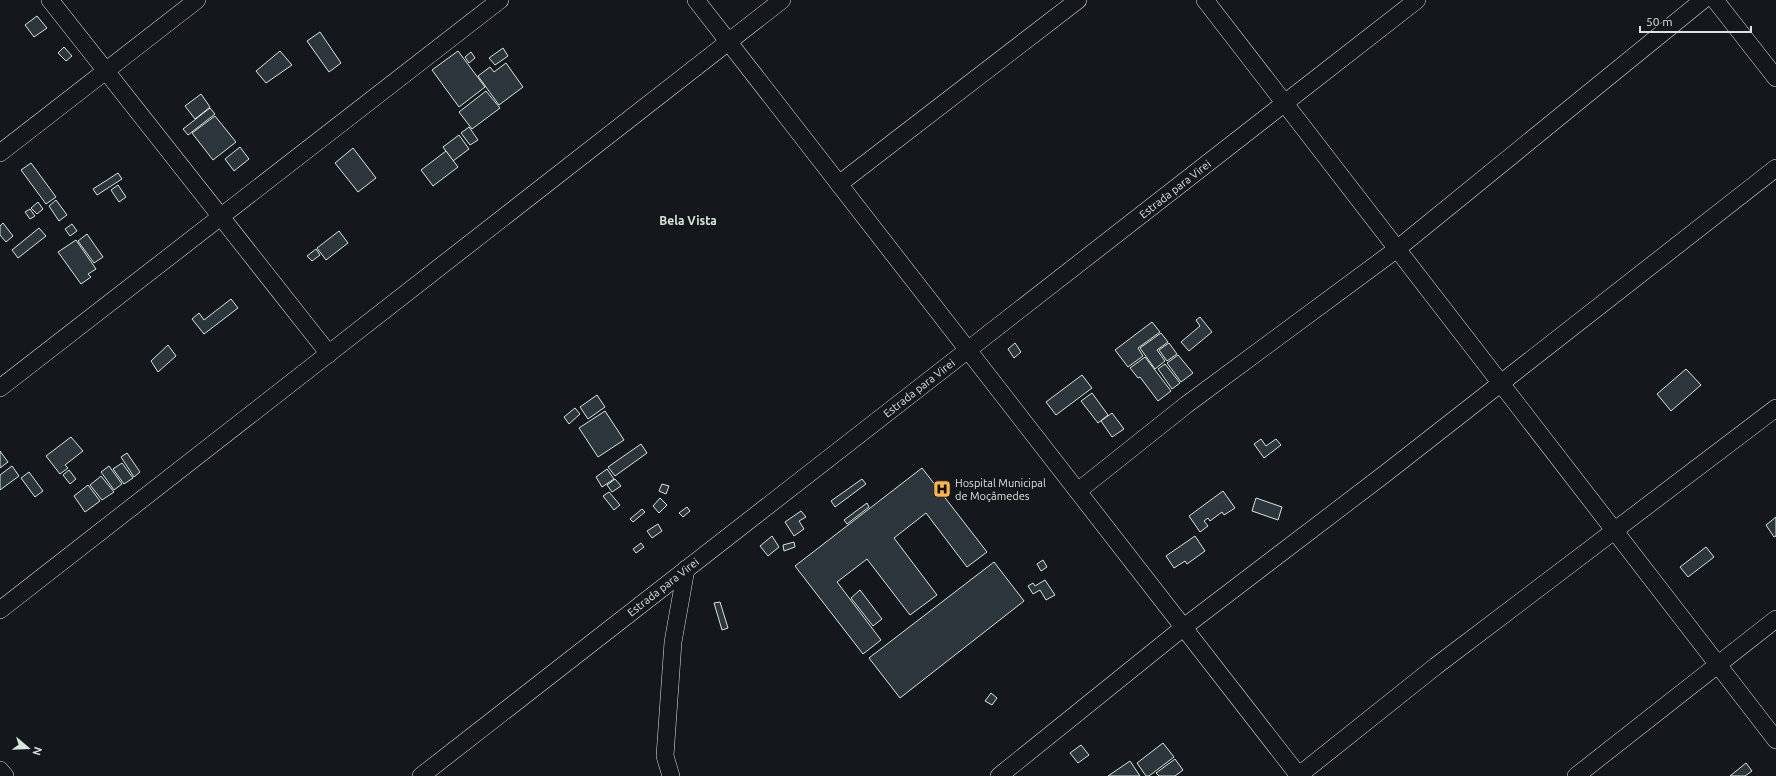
<svg xmlns="http://www.w3.org/2000/svg" width="1776" height="776" viewBox="0 0 1776 776" font-family="Ubuntu,sans-serif">
<style>
.building{fill:#2c363c;stroke:#d8e6dc}
.lines{fill:none;stroke-linecap:round;stroke-linejoin:round}
.minor-casing{stroke:#d8e6dc;stroke-width:18}
.minor{stroke:#14181c;stroke-width:17}
.labels{text-anchor:middle;stroke-width:3;stroke-linejoin:round;paint-order:stroke}
.street-label{font-size:11px;fill:#d8e6dc;stroke:#14181c}
.poi-label{font-size:11px;fill:#d8e6dc;stroke:#14181c;text-anchor:start}
.neighbourhood-label{font-size:12px;font-weight:bold;fill:#d8e6dc;stroke:#14181c}
</style>
<rect width="100%" height="100%" fill="#14181c"/>
<g class="building">
<polygon points="37,16 47,28 34,37 25,25"/>
<polygon points="320,32 341,63 329,72 307,41"/>
<polygon points="64,47 72,56 66,61 58,53"/>
<polygon points="503,48 508,56 495,65 489,58"/>
<polygon points="280,51 292,65 266,83 256,71"/>
<polygon points="458,51 485,87 459,107 432,70"/>
<polygon points="471,52 475,58 469,63 465,57"/>
<polygon points="506,63 523,87 499,105 478,76 490,67 494,72"/>
<polygon points="486,91 500,108 472,129 459,112"/>
<polygon points="201,94 210,107 195,119 185,106"/>
<polygon points="210,108 215,114 188,135 183,129"/>
<polygon points="215,116 236,142 213,160 192,133"/>
<polygon points="469,127 478,140 470,145 461,133"/>
<polygon points="459,135 469,149 453,161 443,147"/>
<polygon points="240,147 249,159 234,171 225,159"/>
<polygon points="353,148 376,178 358,192 335,163"/>
<polygon points="446,151 458,167 433,186 421,170"/>
<polygon points="31,163 56,197 46,204 21,170"/>
<polygon points="118,173 122,179 97,195 93,189"/>
<polygon points="118,185 126,197 119,202 111,190"/>
<polygon points="56,200 67,215 59,221 49,206"/>
<polygon points="38,202 43,209 37,214 31,208"/>
<polygon points="30,209 35,216 30,219 25,212"/>
<polygon points="3,223 13,236 6,242 0,235 0,226"/>
<polygon points="72,224 77,231 70,236 65,229"/>
<polygon points="39,228 46,236 18,258 12,250"/>
<polygon points="339,231 348,243 326,260 317,248"/>
<polygon points="87,234 103,257 94,263 78,241"/>
<polygon points="76,240 96,269 88,274 91,277 81,284 58,252"/>
<polygon points="316,249 320,255 312,261 307,256"/>
<polygon points="231,299 238,308 204,334 192,319 199,313 204,320"/>
<polygon points="1200,317 1212,332 1189,351 1181,342 1200,326 1196,320"/>
<polygon points="1152,322 1160,332 1138,348 1143,356 1128,367 1115,350"/>
<polygon points="1161,333 1168,342 1157,350 1165,361 1155,369 1140,348"/>
<polygon points="1015,343 1021,352 1014,358 1008,349"/>
<polygon points="1169,343 1177,354 1167,361 1159,350"/>
<polygon points="168,345 176,356 158,372 151,361"/>
<polygon points="1178,355 1193,373 1181,382 1167,363"/>
<polygon points="1145,357 1171,391 1158,401 1140,377 1138,378 1130,368"/>
<polygon points="1165,364 1180,383 1172,389 1158,369"/>
<polygon points="1686,369 1701,385 1671,411 1657,394"/>
<polygon points="1082,375 1092,388 1056,415 1046,402"/>
<polygon points="1092,393 1108,415 1098,423 1081,401"/>
<polygon points="597,395 605,407 588,419 580,407"/>
<polygon points="575,408 580,414 569,424 564,417"/>
<polygon points="605,411 624,440 598,457 579,428"/>
<polygon points="1112,413 1124,429 1112,437 1101,421"/>
<polygon points="71,437 83,451 65,465 68,468 60,474 46,456"/>
<polygon points="1261,439 1266,446 1276,439 1281,445 1264,458 1254,444"/>
<polygon points="641,444 647,453 615,476 608,467"/>
<polygon points="0,451 8,462 0,468"/>
<polygon points="127,453 140,472 134,477 121,457"/>
<polygon points="122,463 133,478 124,484 113,469"/>
<polygon points="12,466 19,476 0,490 0,475"/>
<polygon points="109,466 122,484 114,490 101,472"/>
<polygon points="922,468 987,552 967,567 926,513 894,538 937,595 910,615 867,559 837,582 881,640 863,654 795,566"/>
<polygon points="607,469 614,479 602,487 596,477"/>
<polygon points="69,470 76,479 70,484 63,475"/>
<polygon points="29,472 43,491 35,497 21,478"/>
<polygon points="101,476 114,492 102,500 90,485"/>
<polygon points="615,479 621,486 612,492 607,485"/>
<polygon points="862,479 866,484 835,507 831,501"/>
<polygon points="662,484 669,486 666,494 659,491"/>
<polygon points="88,485 100,501 85,512 74,496"/>
<polygon points="1223,491 1235,508 1224,515 1222,512 1210,521 1208,518 1204,521 1208,526 1200,532 1189,516"/>
<polygon points="609,492 620,505 614,510 603,496"/>
<polygon points="660,498 667,505 659,513 653,506"/>
<polygon points="1256,498 1282,507 1278,520 1252,511"/>
<polygon points="867,503 869,507 847,524 844,520"/>
<polygon points="687,507 690,511 683,517 679,513"/>
<polygon points="642,509 645,512 633,522 630,519"/>
<polygon points="801,511 806,517 799,521 804,529 794,536 785,522"/>
<polygon points="1776,517 1776,536 1774,537 1766,525"/>
<polygon points="658,524 662,531 652,538 647,531"/>
<polygon points="772,536 779,547 768,556 760,546"/>
<polygon points="1195,536 1205,551 1187,564 1185,561 1174,568 1166,556"/>
<polygon points="794,542 795,547 784,551 783,545"/>
<polygon points="641,543 644,547 636,553 633,549"/>
<polygon points="1706,547 1714,557 1688,577 1680,567"/>
<polygon points="1043,560 1047,567 1041,571 1037,564"/>
<polygon points="994,562 1024,601 900,698 869,658"/>
<polygon points="1045,580 1055,595 1046,600 1040,590 1033,594 1028,586 1033,583 1035,586"/>
<polygon points="860,590 882,619 873,626 851,598"/>
<polygon points="720,602 728,628 722,630 714,603"/>
<polygon points="991,693 997,698 992,705 985,701"/>
<polygon points="1163,743 1174,757 1149,776 1146,776 1137,763"/>
<polygon points="1081,745 1089,755 1078,763 1070,753"/>
<polygon points="1175,759 1183,770 1175,776 1159,776 1156,773"/>
<polygon points="1130,761 1140,776 1108,776"/>
<polygon points="1746,763 1752,771 1745,776 1730,776"/>
</g>
<g class="lines">
<defs>
<g id="minor">
<polyline points="50,0 329,354"/>
<polyline points="696,0 1299,776"/>
<polyline points="1205,0 1776,740"/>
<polyline points="1715,0 1776,78"/>
<polyline points="0,153 197,0"/>
<polyline points="839,184 1078,0"/>
<polyline points="0,388 500,0"/>
<polyline points="1078,491 1186,405 1397,249 1703,0"/>
<polyline points="0,610 782,0"/>
<polyline points="0,770 5,776"/>
<polyline points="421,776 1417,0"/>
<polyline points="671,776 665,756 673,642 686,569"/>
<polyline points="999,776 1184,627 1386,473 1776,168"/>
<polyline points="1298,776 1436,666 1776,408"/>
<polyline points="1576,776 1776,619"/>
</g>
</defs>
<use href="#minor" class="minor-casing"/>
<use href="#minor" class="minor"/>
</g>
<defs>
<symbol id="hospital-square" viewBox="-11 -11 22 22"><rect x="-9" y="-9" width="18" height="18" rx="4" fill="#ffb74d" stroke="#14181c"/><path d="M-5-5h3v3.5h4V-5h3V5h-3V1.5h-4V5h-3Z" fill="#111"/></symbol>
</defs>
<g fill-rule="evenodd">
<use href="#hospital-square" x="932" y="479" width="20" height="20"/>
</g>
<g class="labels">
<g class="street-label">
<text transform="translate(1175 189) rotate(-38)" y="4">Estrada para Virei</text>
<text transform="translate(919 388) rotate(-38)" y="4">Estrada para Virei</text>
<text transform="translate(663 587) rotate(-38)" y="4">Estrada para Virei</text>
</g>
<g class="poi-label">
<text x="955" y="487">Hospital Municipal<tspan x="955" dy="13">de Moçâmedes</tspan></text>
</g>
<g class="neighbourhood-label">
<text x="688" y="225">Bela Vista</text>
</g>
</g>
<g transform="translate(28 748) rotate(109)" stroke="#14181c" stroke-width="3" paint-order="stroke">
<path d="M0-3L7 15L0 10L-7 15Z" fill="#d8e6dc"/>
<text y="-6" font-size="11" font-weight="bold" text-anchor="middle" fill="#d8e6dc">N</text>
</g>
<path d="M1640 26v6h111v-6" fill="none" stroke="#d8e6dc" stroke-width="2"/>
<text x="1646" y="26" font-size="12" fill="#d8e6dc" stroke="#14181c" stroke-width="3" paint-order="stroke">50 m</text>
</svg>
